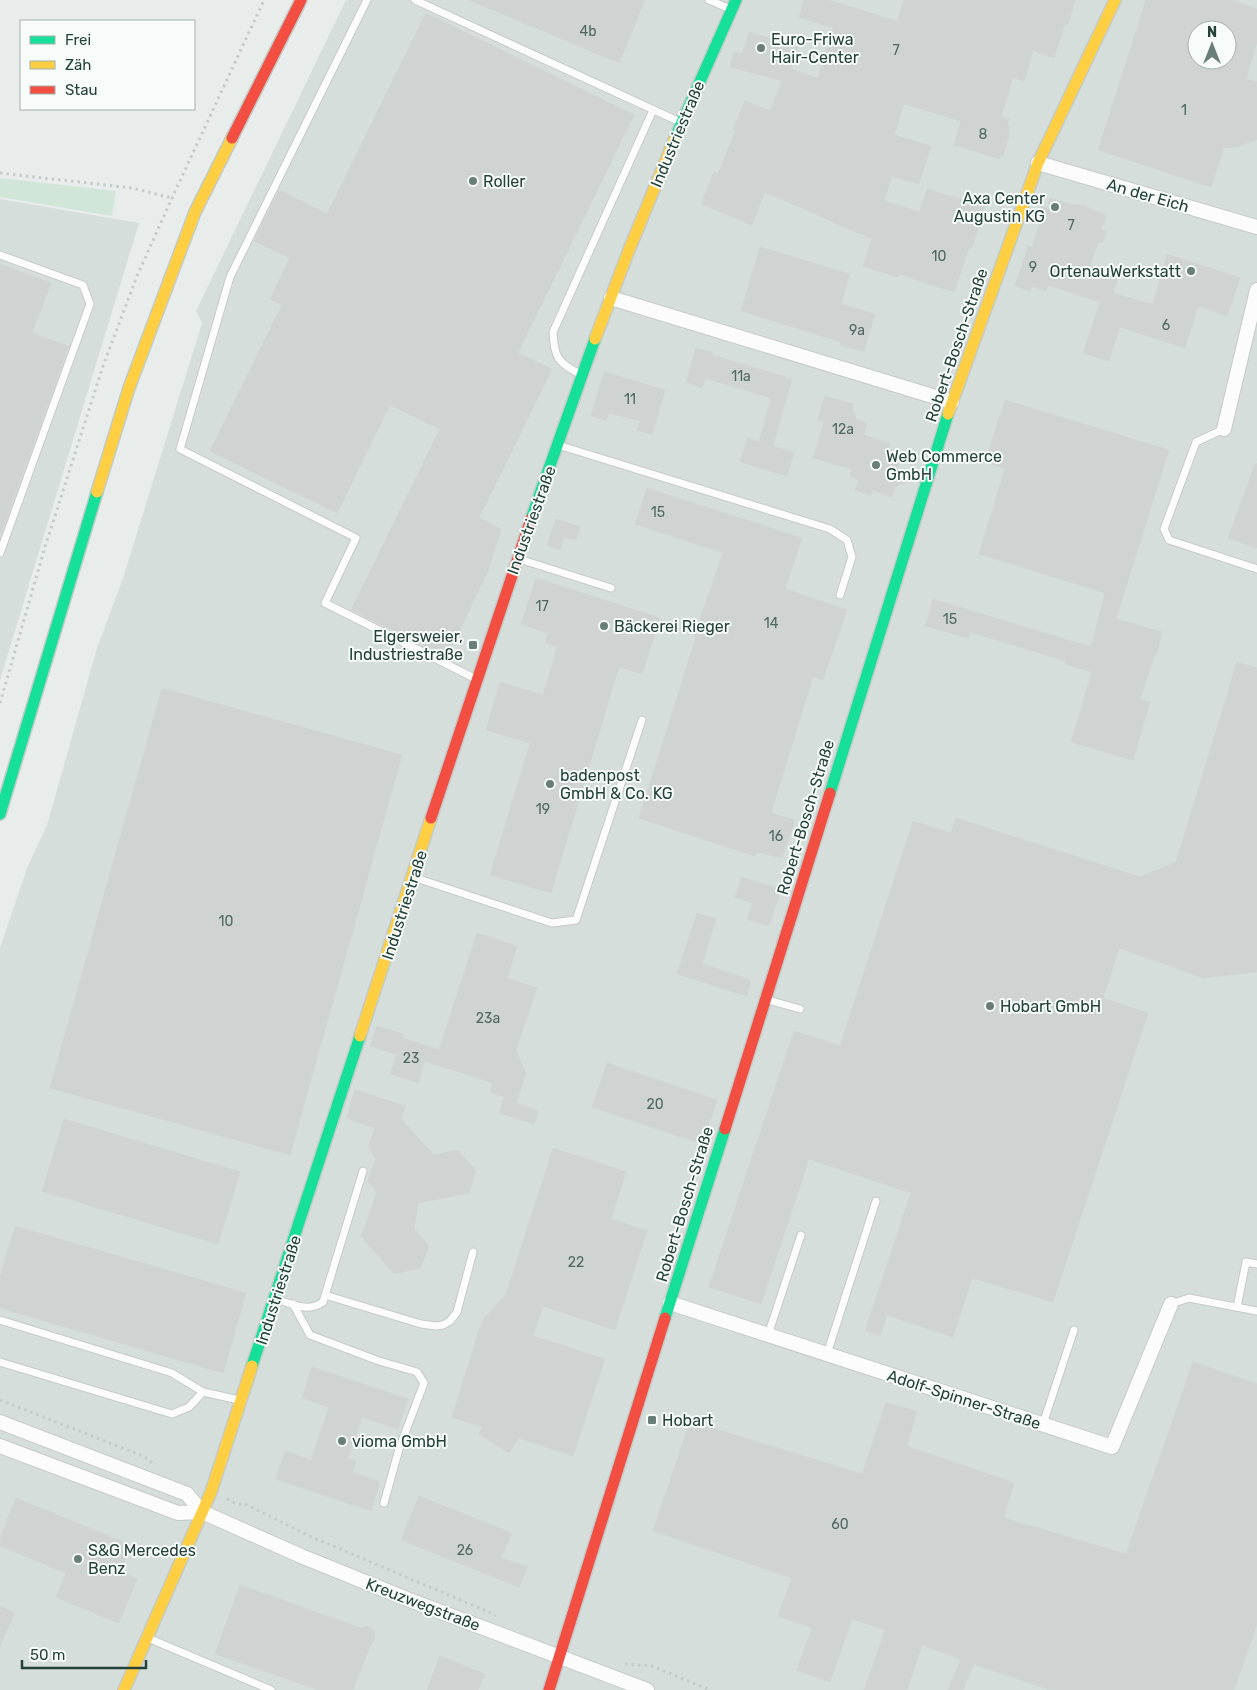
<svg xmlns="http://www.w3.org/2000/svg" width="1257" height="1690" viewBox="0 0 1257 1690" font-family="Rubik,sans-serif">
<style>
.built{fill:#d6dedb;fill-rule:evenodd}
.green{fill:#d1e6d8}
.building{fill:#cfd4d2;stroke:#d1d6d4;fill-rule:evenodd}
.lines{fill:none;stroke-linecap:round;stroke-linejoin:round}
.lane-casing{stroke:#c5cac8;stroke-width:9}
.street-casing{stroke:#c5cac8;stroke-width:16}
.fast-casing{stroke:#c3cbc8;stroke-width:14}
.slow-casing{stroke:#c3cbc8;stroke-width:14}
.jam-casing{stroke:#c3cbc8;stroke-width:14}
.path{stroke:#c3ccca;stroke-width:3;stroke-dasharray:2.5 4;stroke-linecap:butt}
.lane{stroke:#fcfcfc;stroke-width:7}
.street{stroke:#fcfcfc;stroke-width:14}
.fast{stroke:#16e098;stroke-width:11}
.slow{stroke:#ffcf43;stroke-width:11}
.jam{stroke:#f24e42;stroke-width:11}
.poi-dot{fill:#697e78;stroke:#f7fbf9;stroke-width:2}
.labels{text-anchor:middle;stroke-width:4;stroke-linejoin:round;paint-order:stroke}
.number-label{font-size:14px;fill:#506761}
.poi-label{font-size:16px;fill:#24423a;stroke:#f7fbf9;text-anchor:start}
.street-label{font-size:16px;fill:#24423a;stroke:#f7fbf9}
</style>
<rect width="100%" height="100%" fill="#e8edeb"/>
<g class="built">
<path d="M346,0H1257V1690H0V948L27,868L47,825L97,648L123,578L202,323L196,311ZM1197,30H1227V60H1197Z"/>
<polygon points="0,199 139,223 0,680"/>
</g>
<polygon class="green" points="0,178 116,191 112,216 0,197"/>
<g class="building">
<polygon points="469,0 645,0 619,63"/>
<polygon points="804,0 828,0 897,21 904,0 1075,0 1068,25 1065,24 1054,58 1033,51 1024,81 1013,77 1001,117 1009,119 1007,126 1010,127 1008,131 1010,132 1003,156 1000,155 999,159 954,145 961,121 904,104 894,135 931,146 919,184 892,176 884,201 919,212 927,189 985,207 972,248 969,247 954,292 899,274 898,277 863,266 872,239 765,192 752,225 701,204 714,172 718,174 736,130 733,129 745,101 770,111 782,81 730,67 734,52 742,54 749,32 798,47 791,69 818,78 833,28 799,17"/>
<path d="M1146,0H1231L1257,9V42L1246,79L1257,82V139L1240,146L1232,148L1224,147L1211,187L1098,150ZM1197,30H1227V60H1197Z"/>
<polygon points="426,13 634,115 518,353 552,369 479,518 501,529 488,571 447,657 351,610 440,429 390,405 337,513 210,451 282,305 270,299 290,258 254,241 279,190 327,214"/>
<polygon points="1050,198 1073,205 1083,205 1106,216 1101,229 1107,231 1102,243 1098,242 1090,266 1119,275 1113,293 1146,303 1147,302 1153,304 1167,254 1240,278 1227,316 1198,306 1185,348 1120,327 1109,361 1083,353 1100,302 1048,285 1046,291 1032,286 1030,291 1015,286 1028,246 1032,247 1041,220 1036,219 1040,206 1047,208"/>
<polygon points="760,247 850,274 841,304 875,314 864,352 840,345 841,342 741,311"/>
<polygon points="0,264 51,283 32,333 69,346 1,534 0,533"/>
<polygon points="696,348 713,353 712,355 792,379 773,446 794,452 787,476 740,462 747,438 759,442 771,398 705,378 702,388 686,382"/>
<polygon points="604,372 665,390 652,435 637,430 640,421 609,413 606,420 591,416"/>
<polygon points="825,396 853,404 853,413 856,414 855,419 867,423 864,435 890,444 886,456 900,461 895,476 907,481 895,487 892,497 873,490 871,496 855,490 859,480 850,477 852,469 813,458 824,422 817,421"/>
<polygon points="1005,400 1169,450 1116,619 1162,632 1156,656 1154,656 1140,700 1150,702 1133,760 1071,742 1092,672 1065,664 1066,661 970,632 968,638 925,626 933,599 1091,647 1105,593 979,554 1005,469 985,462"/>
<polygon points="1255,464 1257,464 1257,548 1228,538"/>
<polygon points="647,488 802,538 785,589 847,610 823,680 813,677 771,813 795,820 782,858 757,852 755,856 639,818 696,637 694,636 723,553 635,524"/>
<polygon points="556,519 580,527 576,540 564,537 560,550 547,545"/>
<polygon points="536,578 660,618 642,674 619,667 551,893 490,875 530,743 486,730 500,682 543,695 557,647 545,643 548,633 521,624"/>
<polygon points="1237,662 1257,668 1257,972 1204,978 1119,948 1103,998 1148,1013 1053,1302 972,1278 953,1337 887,1315 880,1336 865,1331 911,1193 809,1159 761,1304 709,1287 794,1031 840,1046 913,821 951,833 956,818 1140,877 1176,862"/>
<polygon points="162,688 402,755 290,1155 50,1088"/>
<polygon points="742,877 781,889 769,926 747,919 753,903 735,897"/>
<polygon points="697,913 716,919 702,964 751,980 747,996 677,974"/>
<polygon points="477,933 517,946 507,978 537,988 516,1050 526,1074 516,1103 538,1111 534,1124 499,1113 504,1097 490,1092 493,1083 425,1061 418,1083 390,1074 397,1055 370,1046 377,1026 403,1034 402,1038 439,1050"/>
<polygon points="607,1063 717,1100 702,1144 592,1107"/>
<polygon points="355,1090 405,1106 401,1119 434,1155 458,1150 476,1171 469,1193 418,1203 414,1228 429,1246 420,1268 394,1274 361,1236 377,1192 368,1181 376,1159 368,1147 375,1128 346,1118"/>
<polygon points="64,1119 240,1172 218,1244 42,1191"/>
<polygon points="553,1148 626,1172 611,1219 647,1231 615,1330 543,1306 533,1336 605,1359 573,1456 519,1438 509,1453 479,1434 482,1427 452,1417 482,1321 506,1294"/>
<polygon points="15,1226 246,1293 223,1373 0,1308 0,1277"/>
<polygon points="1193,1362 1257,1384 1257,1624 1234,1690 1050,1690 974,1664 963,1690 948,1690 961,1659 922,1645 907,1690 864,1690 885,1630 852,1619 830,1682 797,1670 812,1628 778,1616 792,1578 653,1531 690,1421 862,1474 886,1403 917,1411 907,1446 1014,1483 1004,1518 1126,1554"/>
<polygon points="312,1367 408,1399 398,1429 362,1417 348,1458 356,1461 352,1472 380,1482 371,1511 276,1479 285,1451 311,1460 329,1407 302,1398"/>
<polygon points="419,1496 512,1533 501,1558 527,1567 519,1587 401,1540"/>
<polygon points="16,1498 131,1545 120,1572 137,1579 119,1623 56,1597 66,1573 0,1546 0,1538"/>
<polygon points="240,1585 361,1628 365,1626 372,1629 375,1632 374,1641 371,1644 353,1690 319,1690 215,1654"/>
<polygon points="0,1606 15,1613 0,1646"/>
<polygon points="440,1656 485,1674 478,1690 427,1690"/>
</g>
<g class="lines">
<defs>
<g id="lane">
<polyline points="367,0 230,277 180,449 356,538 325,603 474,678"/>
<polyline points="415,0 680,122"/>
<polyline points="709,0 730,9"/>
<polyline points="0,255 83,285 90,304 0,553"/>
<path d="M580,374C558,363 554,357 553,332L653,110"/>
<polyline points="1224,429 1196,442 1164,529 1169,540 1257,569"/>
<polyline points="558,445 830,529 847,540 852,557 840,595"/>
<polyline points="519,559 611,588"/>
<polyline points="413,877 552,923 576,920 642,720"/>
<polyline points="768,1000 800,1009"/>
<polyline points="325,1295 421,1324 436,1326 443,1325 450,1321 457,1312 473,1252"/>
<path d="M276,1299C292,1304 308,1313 323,1302L363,1171"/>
<polyline points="293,1304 310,1335 379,1361 417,1372 424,1383 399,1449 384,1503"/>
<polyline points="1171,1304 1189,1298 1257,1311"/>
<polyline points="1237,1307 1246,1262 1257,1264"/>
<polyline points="0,1320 172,1373 203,1392 239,1400"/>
<polyline points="768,1335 801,1235"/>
<polyline points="827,1354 876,1201"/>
<polyline points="0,1362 172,1414 189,1407 203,1392"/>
<polyline points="1043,1424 1074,1330"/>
<polyline points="148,1638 271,1690"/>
</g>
<g id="street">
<polyline points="1038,163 1257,227"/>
<polyline points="611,298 952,402"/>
<polyline points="1224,429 1257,290"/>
<polyline points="670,1303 1112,1447 1171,1304"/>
<polyline points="0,1422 187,1494 202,1512"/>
<polyline points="0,1446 178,1513 202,1512 301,1556 407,1599 647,1690"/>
</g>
<g id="fast">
<polyline points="675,138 736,0"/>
<polyline points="531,519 595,339"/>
<polyline points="830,793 948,414"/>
<polyline points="0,814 97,492"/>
<polyline points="665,1318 725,1129"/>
<polyline points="252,1366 360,1036"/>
</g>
<g id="slow">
<polyline points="595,339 629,250 675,138"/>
<polyline points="948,414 1038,163 1115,0"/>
<polyline points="97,492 129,388 195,212 232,138"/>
<polyline points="360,1036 431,818"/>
<polyline points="124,1690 211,1492 252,1366"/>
</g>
<g id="jam">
<polyline points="232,138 301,0"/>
<polyline points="431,818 531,519"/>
<polyline points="725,1129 830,793"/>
<polyline points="549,1690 665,1318"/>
</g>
</defs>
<use href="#lane" class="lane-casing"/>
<use href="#street" class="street-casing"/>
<use href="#fast" class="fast-casing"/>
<use href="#slow" class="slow-casing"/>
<use href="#jam" class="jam-casing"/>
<g class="path">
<polyline points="0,173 132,188 172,198"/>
<polyline points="0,703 45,547 103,366 137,276 172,198 264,0"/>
<polyline points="0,1400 143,1456 154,1464"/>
<polyline points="227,1499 237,1504 245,1504 314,1538 496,1615"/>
<polyline points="625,1664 652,1666 710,1690"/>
</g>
<use href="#lane" class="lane"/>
<use href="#street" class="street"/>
<use href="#fast" class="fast"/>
<use href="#slow" class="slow"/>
<use href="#jam" class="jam"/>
</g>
<g class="poi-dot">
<circle cx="761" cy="48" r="5"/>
<circle cx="473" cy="181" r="5"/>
<circle cx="1055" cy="207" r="5"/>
<circle cx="1191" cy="271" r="5"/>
<circle cx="876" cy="465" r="5"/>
<circle cx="604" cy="626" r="5"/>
<rect x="468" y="640" width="10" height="10" rx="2.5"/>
<circle cx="550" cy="784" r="5"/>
<circle cx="990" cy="1006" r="5"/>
<rect x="647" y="1415" width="10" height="10" rx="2.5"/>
<circle cx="342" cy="1441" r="5"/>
<circle cx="78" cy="1559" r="5"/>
</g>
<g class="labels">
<g class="number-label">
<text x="588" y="36">4b</text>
<text x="896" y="55">7</text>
<text x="1184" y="115">1</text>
<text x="983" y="139">8</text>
<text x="1071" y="230">7</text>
<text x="939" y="261">10</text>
<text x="1033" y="272">9</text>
<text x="1166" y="330">6</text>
<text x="857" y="335">9a</text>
<text x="741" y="381">11a</text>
<text x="630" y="404">11</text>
<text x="843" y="434">12a</text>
<text x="658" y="517">15</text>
<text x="542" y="611">17</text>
<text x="950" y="624">15</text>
<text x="771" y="628">14</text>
<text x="543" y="814">19</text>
<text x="776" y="841">16</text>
<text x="226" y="926">10</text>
<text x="488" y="1023">23a</text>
<text x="411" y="1063">23</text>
<text x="655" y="1109">20</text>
<text x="576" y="1267">22</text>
<text x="840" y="1529">60</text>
<text x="465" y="1555">26</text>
</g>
<g class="poi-label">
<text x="771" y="45">Euro-Friwa<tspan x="771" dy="18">Hair-Center</tspan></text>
<text x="483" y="187">Roller</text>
<text x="1045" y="204" text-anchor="end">Axa Center<tspan x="1045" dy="18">Augustin KG</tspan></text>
<text x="1181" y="277" text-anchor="end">OrtenauWerkstatt</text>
<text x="886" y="462">Web Commerce<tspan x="886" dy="18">GmbH</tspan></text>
<text x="614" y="632">Bäckerei Rieger</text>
<text x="463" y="642" text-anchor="end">Elgersweier,<tspan x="463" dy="18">Industriestraße</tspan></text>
<text x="560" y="781">badenpost<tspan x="560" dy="18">GmbH &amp; Co. KG</tspan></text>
<text x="1000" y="1012">Hobart GmbH</text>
<text x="662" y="1426">Hobart</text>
<text x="352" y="1447">vioma GmbH</text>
<text x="88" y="1556">S&amp;G Mercedes<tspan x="88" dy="18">Benz</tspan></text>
</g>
<g class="street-label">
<text transform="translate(677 134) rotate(-67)" y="6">Industriestraße</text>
<text transform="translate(1148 195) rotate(16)" y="6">An der Eich</text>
<text transform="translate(956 345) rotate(-71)" y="6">Robert-Bosch-Straße</text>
<text transform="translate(531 520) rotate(-70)" y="6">Industriestraße</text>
<text transform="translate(805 817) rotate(-73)" y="6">Robert-Bosch-Straße</text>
<text transform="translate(404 905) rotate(-72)" y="6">Industriestraße</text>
<text transform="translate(684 1204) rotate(-73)" y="6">Robert-Bosch-Straße</text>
<text transform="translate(278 1290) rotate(-72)" y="6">Industriestraße</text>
<text transform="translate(964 1399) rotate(18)" y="6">Adolf-Spinner-Straße</text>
<text transform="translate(423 1604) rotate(21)" y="6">Kreuzwegstraße</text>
</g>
</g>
<rect x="20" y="20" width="175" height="90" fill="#f7fbf9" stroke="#a3b1ad"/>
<rect x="30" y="36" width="25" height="8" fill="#16e098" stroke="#a3b1ad"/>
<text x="65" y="45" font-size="15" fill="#24423a">Frei</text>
<rect x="30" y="61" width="25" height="8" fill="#ffcf43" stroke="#a3b1ad"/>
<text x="65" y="70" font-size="15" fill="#24423a">Zäh</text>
<rect x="30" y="86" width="25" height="8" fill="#f24e42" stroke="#a3b1ad"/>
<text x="65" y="95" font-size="15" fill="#24423a">Stau</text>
<g transform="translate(1212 45)"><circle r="24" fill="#f7fbf9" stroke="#a3b1ad"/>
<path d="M0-4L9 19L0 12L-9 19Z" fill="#697e78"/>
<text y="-8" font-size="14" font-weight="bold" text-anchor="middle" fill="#24423a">N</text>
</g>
<path d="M22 1660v8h124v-8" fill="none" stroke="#24423a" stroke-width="2.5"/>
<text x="30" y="1660" font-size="15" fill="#24423a" stroke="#f7fbf9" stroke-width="4" paint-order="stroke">50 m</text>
</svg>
